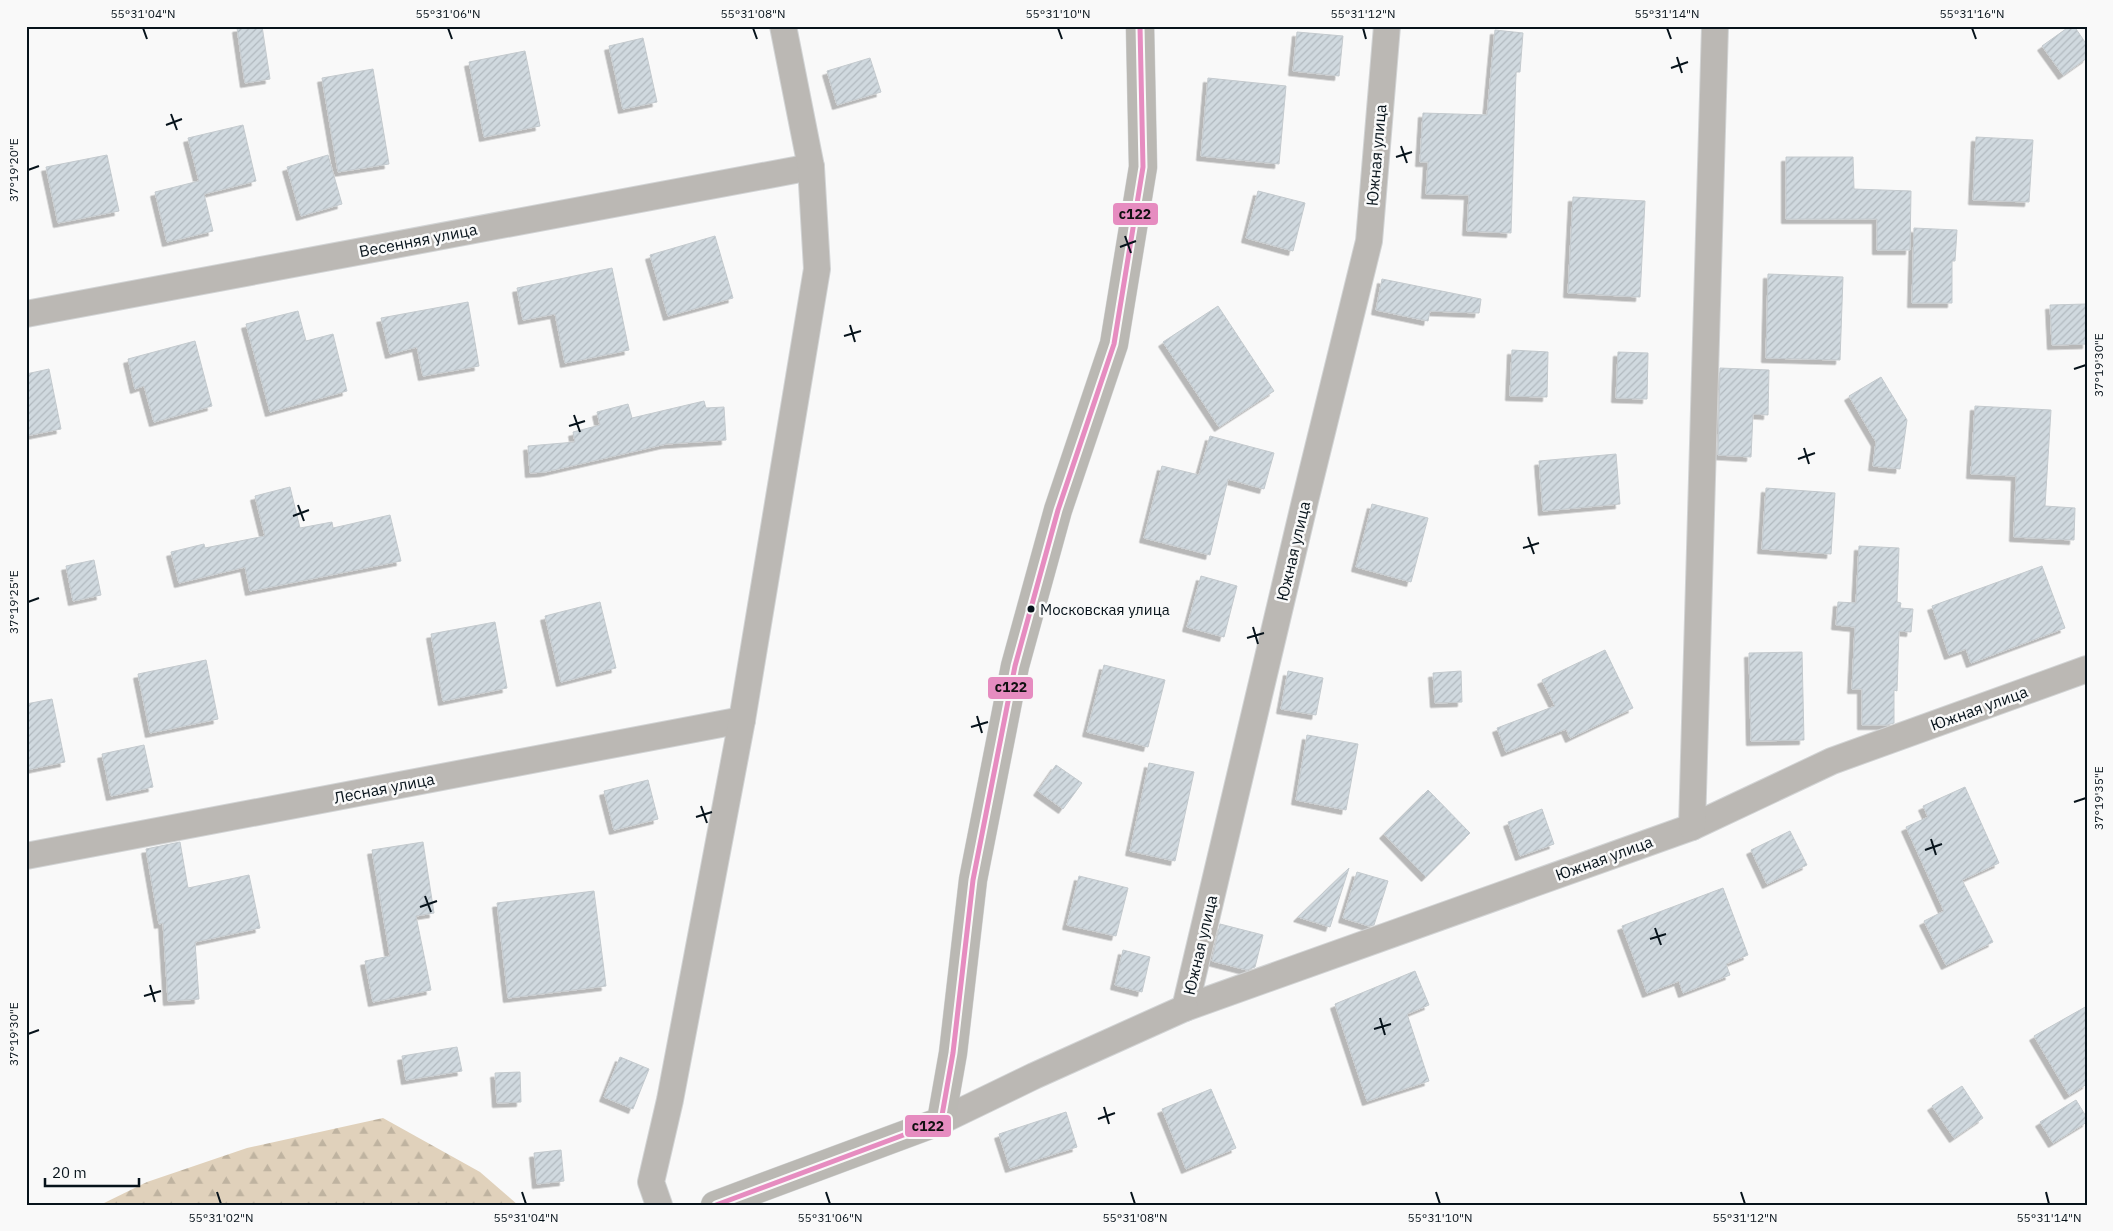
<svg xmlns="http://www.w3.org/2000/svg" width="2113" height="1231" viewBox="0 0 2113 1231" font-family="'IBM Plex Sans',sans-serif">
<style>
.forest{fill:url(#forest-firs)}
.building{fill:url(#building-hatch);stroke:#c4cace;filter:url(#shadow)}
.lines{fill:none;stroke-linecap:round;stroke-linejoin:round}
.street-casing{stroke:#d2d4d5;stroke-width:28}
.secondary-casing{stroke:#d2d4d5;stroke-width:29}
.street{stroke:#bbb8b4;stroke-width:26}
.secondary{stroke:#bab8b3;stroke-width:28}
.bus-1-casing{stroke:#f9f9f9;stroke-width:9}
.bus-1{stroke:#e68cc0;stroke-width:5}
.ticks{fill:none;stroke:#07131b;stroke-width:2}
.bus-dot{fill:#07131b;stroke:#f9f9f9;stroke-width:2}
.labels{text-anchor:middle;stroke-width:5;stroke-linejoin:round;paint-order:stroke}
.bus-label{font-size:15px;fill:#07131b;stroke:#f9f9f9;text-anchor:start}
.street-label{font-size:16px;fill:#07131b;stroke:#f9f9f9}
.line-badge{stroke:#f9f9f9;stroke-width:2}
.pale-badge-label{font-size:14px;text-anchor:middle;font-weight:bold;fill:#111}
.neatline{fill:none;stroke:#07131b;stroke-width:2}
.ticks-label{font-size:12px;text-anchor:middle;fill:#07131b}
</style>
<defs>
<pattern id="forest-firs" width="22" height="20" patternUnits="userSpaceOnUse" patternTransform="scale(1.25)"><rect width="22" height="20" fill="#e0d1bb"/><path d="M5 1l3.5 6h-7zM16 11l3.5 6h-7z" fill="#bfb3a0"/></pattern>
<pattern id="building-hatch" width="6" height="6" patternUnits="userSpaceOnUse" patternTransform="scale(1.25)"><rect width="6" height="6" fill="#d0d9df"/><path d="M-1 1l2-2M0 6l6-6M5 7l2-2" fill="none" stroke="#b1b9bf"/></pattern>
<filter id="shadow"><feDropShadow dx="-4.5" dy="4.5" stdDeviation="0" flood-color="#0004"/></filter>
</defs>
<rect width="100%" height="100%" fill="#f9f9f9"/>
<polygon class="forest" points="383,1118 480,1172 518,1205 100,1205 147,1182 247,1148"/>
<g class="building">
<polygon points="251,26 262,26 270,79 245,83 237,28"/>
<polygon points="2070,26 2074,26 2087,45 2087,58 2063,75 2042,46"/>
<polygon points="1495,30 1523,33 1520,72 1516,72 1511,233 1467,231 1469,195 1426,194 1428,162 1420,162 1423,113 1487,115"/>
<polygon points="1297,32 1343,36 1339,76 1293,71"/>
<polygon points="643,38 657,102 623,109 609,46"/>
<polygon points="525,51 540,126 484,137 469,62"/>
<polygon points="870,58 881,92 837,105 827,71"/>
<polygon points="373,69 389,164 338,172 322,78"/>
<polygon points="1208,78 1286,86 1279,164 1201,156"/>
<polygon points="243,125 256,181 204,194 213,231 167,242 155,192 199,181 188,138"/>
<polygon points="1976,137 2033,140 2029,202 1973,200"/>
<polygon points="107,155 119,211 58,223 46,167"/>
<polygon points="328,155 342,204 301,216 287,167"/>
<polygon points="1786,157 1853,157 1854,189 1911,191 1910,250 1877,250 1877,219 1786,219"/>
<polygon points="1258,191 1305,203 1293,251 1246,238"/>
<polygon points="1573,197 1645,201 1640,297 1568,293"/>
<polygon points="1914,228 1957,230 1955,261 1952,261 1952,303 1912,303"/>
<polygon points="715,236 733,298 668,316 650,255"/>
<polygon points="612,268 629,350 565,363 555,314 523,320 517,288"/>
<polygon points="1768,274 1843,277 1840,360 1766,358"/>
<polygon points="1382,279 1481,299 1479,313 1430,311 1428,321 1376,310"/>
<polygon points="468,302 479,366 423,376 417,347 390,354 381,318"/>
<polygon points="2086,304 2087,344 2052,345 2050,305"/>
<polygon points="1218,306 1274,391 1219,427 1163,342"/>
<polygon points="298,311 306,341 333,334 347,391 270,412 246,324"/>
<polygon points="195,341 212,406 154,422 144,386 135,389 128,359"/>
<polygon points="1512,350 1548,352 1547,397 1510,396"/>
<polygon points="1618,352 1648,353 1647,399 1616,398"/>
<polygon points="1720,368 1769,370 1768,415 1753,414 1751,457 1718,455"/>
<polygon points="49,369 61,429 26,436 26,374"/>
<polygon points="1881,377 1907,420 1900,469 1873,466 1876,442 1849,396"/>
<polygon points="704,401 706,408 724,407 726,440 666,444 545,472 530,473 528,446 575,442 573,432 600,425 597,412 628,404 632,418"/>
<polygon points="1975,406 2051,410 2045,506 2075,508 2074,540 2014,537 2016,476 1971,474"/>
<polygon points="1210,436 1274,453 1264,489 1228,479 1210,555 1144,538 1162,466 1199,475"/>
<polygon points="1616,454 1620,504 1543,511 1539,461"/>
<polygon points="290,487 300,528 332,522 333,528 390,515 401,561 250,591 245,567 179,583 171,552 204,544 205,548 265,536 255,496"/>
<polygon points="1766,488 1835,493 1831,554 1762,549"/>
<polygon points="1372,504 1428,518 1411,582 1356,567"/>
<polygon points="1859,546 1899,548 1897,602 1901,603 1900,608 1913,609 1911,632 1899,631 1897,691 1894,690 1894,723 1887,725 1862,725 1862,689 1852,689 1855,627 1836,625 1838,602 1856,603"/>
<polygon points="94,560 101,595 73,601 66,566"/>
<polygon points="2042,566 2065,628 1971,663 1966,649 1949,655 1932,606"/>
<polygon points="1201,576 1237,586 1224,637 1187,627"/>
<polygon points="600,602 616,668 561,682 545,616"/>
<polygon points="495,622 507,688 443,701 431,634"/>
<polygon points="1605,650 1633,708 1570,738 1566,729 1506,752 1497,728 1555,706 1542,680"/>
<polygon points="1802,652 1804,740 1751,741 1749,653"/>
<polygon points="206,660 218,719 150,733 138,674"/>
<polygon points="1104,665 1165,680 1148,747 1087,732"/>
<polygon points="1288,671 1323,678 1316,715 1281,709"/>
<polygon points="1461,671 1462,702 1435,703 1433,673"/>
<polygon points="52,699 65,762 26,770 26,704"/>
<polygon points="1307,735 1358,744 1346,810 1296,800"/>
<polygon points="144,745 153,787 111,796 102,754"/>
<polygon points="1149,763 1194,772 1175,861 1130,851"/>
<polygon points="1056,765 1082,783 1063,809 1038,791"/>
<polygon points="648,780 658,819 614,830 604,791"/>
<polygon points="1965,787 1999,863 1962,880 1993,942 1946,965 1924,921 1944,911 1906,827 1928,817 1923,806"/>
<polygon points="1428,790 1470,833 1426,877 1384,834"/>
<polygon points="1542,809 1554,844 1520,856 1508,822"/>
<polygon points="1790,831 1807,865 1767,884 1751,850"/>
<polygon points="180,842 188,888 249,875 260,928 195,942 199,999 168,1001 163,923 159,924 146,849"/>
<polygon points="423,842 434,913 416,916 431,990 373,1002 365,961 390,956 372,850"/>
<polygon points="1349,868 1330,927 1298,917"/>
<polygon points="1357,872 1388,881 1374,925 1369,926 1343,918"/>
<polygon points="1079,876 1128,888 1116,936 1067,925"/>
<polygon points="1723,888 1748,955 1726,964 1730,975 1683,993 1679,981 1647,993 1622,926"/>
<polygon points="594,891 606,986 508,998 497,903"/>
<polygon points="1220,924 1263,935 1255,967 1247,970 1212,961"/>
<polygon points="1123,950 1150,957 1142,992 1115,985"/>
<polygon points="1415,971 1429,1005 1407,1014 1429,1081 1367,1101 1335,1004"/>
<polygon points="2087,1006 2087,1084 2069,1095 2034,1036"/>
<polygon points="457,1047 462,1071 406,1080 402,1056"/>
<polygon points="620,1057 649,1069 633,1109 604,1097"/>
<polygon points="520,1072 521,1102 497,1103 495,1073"/>
<polygon points="1962,1086 1983,1118 1954,1138 1932,1106"/>
<polygon points="1211,1089 1236,1148 1186,1169 1162,1109"/>
<polygon points="2076,1100 2087,1118 2087,1122 2053,1143 2040,1122"/>
<polygon points="1066,1112 1077,1147 1010,1168 999,1134"/>
<polygon points="561,1150 564,1181 537,1184 534,1153"/>
</g>
<g class="lines">
<defs>
<g id="street">
<polyline points="1387,26 1369,241 1305,501 1185,1008 1692,827 1832,761 2087,669"/>
<polyline points="26,314 811,167"/>
<polyline points="1692,827 1715,26"/>
<polyline points="26,856 742,720"/>
<polyline points="941,1121 1034,1076 1185,1008"/>
<polyline points="659,1205 651,1182 670,1100 742,720 817,269 811,167 783,26"/>
</g>
<polyline id="secondary" points="715,1205 941,1121 953,1053 973,880 1015,666 1058,510 1114,344 1143,167 1140,26"/>
</defs>
<use href="#street" class="street-casing"/>
<use href="#secondary" class="secondary-casing"/>
<use href="#street" class="street"/>
<use href="#secondary" class="secondary"/>
<defs>
<polyline id="bus-1" points="716,1205 941,1121 953,1053 973,880 1015,666 1058,510 1114,344 1143,167 1140,26"/>
</defs>
<use href="#bus-1" class="bus-1-casing"/>
<use href="#bus-1" class="bus-1"/>
</g>
<path class="ticks" d="M143,28L147,39M448,28L452,39M753,28L757,39M1058,28L1062,39M1363,28L1366,39M1667,28L1671,39M1972,28L1976,39M1677,57L1682,73M1671,68L1688,62M171,114L177,130M166,125L182,119M1401,146L1407,163M1396,157L1412,152M28,170L39,166M1125,236L1131,253M1120,247L1136,241M850,325L855,342M844,336L861,331M2074,369L2086,365M574,415L580,432M569,426L585,421M1804,448L1809,464M1798,459L1815,453M298,505L304,521M293,516L309,510M1528,537L1534,554M1523,548L1539,543M28,602L39,598M1253,627L1258,644M1247,638L1264,633M977,716L982,733M971,727L988,722M2074,802L2086,798M701,806L707,823M696,817L712,812M1931,839L1936,855M1925,850L1942,844M425,896L431,912M420,907L437,901M1655,928L1661,945M1650,939L1666,934M150,985L155,1002M144,996L161,991M1380,1018L1385,1035M1374,1029L1391,1024M28,1034L39,1030M1104,1107L1109,1124M1098,1119L1115,1113M217,1192L221,1204M522,1192L526,1204M826,1192L830,1204M1131,1192L1135,1204M1436,1192L1440,1204M1741,1192L1745,1204M2046,1192L2049,1204"/>
<circle class="bus-dot" cx="1031" cy="609" r="4.5"/>
<g class="labels">
<g class="bus-label">
<text x="1040" y="615">Московская улица</text>
</g>
<g class="street-label">
<text transform="translate(1376 155) rotate(-85)" y="6">Южная улица</text>
<text transform="translate(418 240) rotate(-11)" y="6">Весенняя улица</text>
<text transform="translate(1293 551) rotate(-77)" y="6">Южная улица</text>
<text transform="translate(1979 708) rotate(-20)" y="6">Южная улица</text>
<text transform="translate(384 788) rotate(-11)" y="6">Лесная улица</text>
<text transform="translate(1604 858) rotate(-20)" y="6">Южная улица</text>
<text transform="translate(1200 945) rotate(-77)" y="6">Южная улица</text>
</g>
</g>
<g class="line-badge">
<rect x="1112" y="202" width="47" height="24" rx="5" fill="#e68cc0"/>
<rect x="987" y="676" width="47" height="24" rx="5" fill="#e68cc0"/>
<rect x="904" y="1114" width="48" height="24" rx="5" fill="#e68cc0"/>
</g>
<g class="pale-badge-label">
<text x="1135" y="219">с122</text>
<text x="1011" y="692">с122</text>
<text x="928" y="1131">с122</text>
</g>
<rect width="2113" height="1231" fill="none" stroke="#f9f9f9" stroke-width="55"/>
<path d="M45 1178v8h94v-8" fill="none" stroke="#07131b" stroke-width="2.5"/>
<text x="52" y="1178" font-size="15" fill="#07131b" stroke="#f9f9f9" stroke-width="4" paint-order="stroke">20 m</text>
<rect x="28" y="28" width="2058" height="1176" class="neatline"/>
<g class="ticks-label">
<text x="143" y="18">55°31'04"N</text>
<text x="448" y="18">55°31'06"N</text>
<text x="753" y="18">55°31'08"N</text>
<text x="1058" y="18">55°31'10"N</text>
<text x="1363" y="18">55°31'12"N</text>
<text x="1667" y="18">55°31'14"N</text>
<text x="1972" y="18">55°31'16"N</text>
<text transform="translate(14 170) rotate(-90)" y="4">37°19'20"E</text>
<text transform="translate(2099 365) rotate(-90)" y="4">37°19'30"E</text>
<text transform="translate(14 602) rotate(-90)" y="4">37°19'25"E</text>
<text transform="translate(2099 798) rotate(-90)" y="4">37°19'35"E</text>
<text transform="translate(14 1034) rotate(-90)" y="4">37°19'30"E</text>
<text x="221" y="1222">55°31'02"N</text>
<text x="526" y="1222">55°31'04"N</text>
<text x="830" y="1222">55°31'06"N</text>
<text x="1135" y="1222">55°31'08"N</text>
<text x="1440" y="1222">55°31'10"N</text>
<text x="1745" y="1222">55°31'12"N</text>
<text x="2049" y="1222">55°31'14"N</text>
</g>
</svg>
